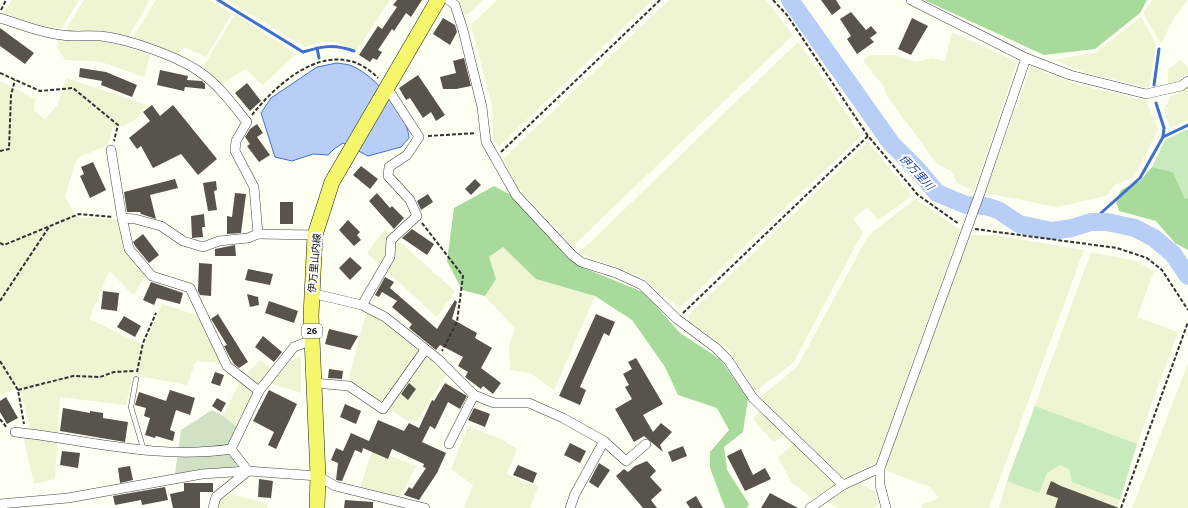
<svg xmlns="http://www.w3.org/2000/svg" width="1188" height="508" viewBox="0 0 1188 508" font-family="Bitter,'Noto Sans JP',serif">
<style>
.farmland{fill:#eff5d2}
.green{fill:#c8eabc}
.forest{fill:#a7da9b}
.cemetery{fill:#d0e2c3}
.water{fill:#b8cef6;stroke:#406fcc}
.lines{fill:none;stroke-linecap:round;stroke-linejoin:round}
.stream{stroke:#406fcc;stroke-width:3}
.river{stroke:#b8cef6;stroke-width:18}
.building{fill:#58544c}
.lane-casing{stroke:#434343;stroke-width:5.5}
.street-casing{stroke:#434343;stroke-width:10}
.primary-casing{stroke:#212121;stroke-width:16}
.path{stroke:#323232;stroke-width:2;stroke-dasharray:4 2;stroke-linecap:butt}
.lane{stroke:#fff;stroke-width:4.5}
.street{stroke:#fff;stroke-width:9}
.primary{stroke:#f4f66b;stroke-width:15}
.labels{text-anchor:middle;stroke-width:4;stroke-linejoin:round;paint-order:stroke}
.shield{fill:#fff;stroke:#585858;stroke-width:1}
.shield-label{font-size:9px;font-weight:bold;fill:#101010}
.street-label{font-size:10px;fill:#101010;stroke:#fff}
.water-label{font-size:11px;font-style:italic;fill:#1943a1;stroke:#fff}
</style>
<rect width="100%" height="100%" fill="#fefff3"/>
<g class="farmland">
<polygon points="12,0 79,0 62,28 45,28 3,13"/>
<polygon points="84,0 150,0 129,36 66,29"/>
<polygon points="156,0 209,0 232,14 206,57 184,47 178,54 133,37"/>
<polygon points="227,0 390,0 357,50 336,42 321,42 305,47"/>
<polygon points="459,0 483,0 465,17"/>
<polygon points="497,0 652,0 499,146 493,140 492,106 471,25"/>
<polygon points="669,0 766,0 793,35 573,246 518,188 503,159"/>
<polygon points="1152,0 1188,0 1174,17 1161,44 1143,13"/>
<polygon points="235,14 296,54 263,85 245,69 223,84 203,67"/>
<polygon points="1141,17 1156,44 1149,88 1083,72 1055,60 1096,52"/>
<polygon points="952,32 1017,62 974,191 957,183 951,171 938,165 886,95 885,88 863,61 869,55 893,55 916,62 932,58 945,61"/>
<polygon points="58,40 106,41 150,55 144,77 101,62 65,60 58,48"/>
<polygon points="798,42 861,136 679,308 641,277 579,253"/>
<polygon points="1181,60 1188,68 1188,74 1168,86 1168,69"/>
<polygon points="1031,67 1079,85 1146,101 1158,130 1134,177 1115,185 1106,196 1057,207 985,193"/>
<polygon points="66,78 147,105 136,119 124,126 113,127 108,145 77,158 65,196 76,217 119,220 147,274 133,295 109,271 89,319 144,345 162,304 197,315 222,363 196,361 187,385 133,375 126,405 60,397 55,479 34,484 26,450 24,438 30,430 20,387 0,395 0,81 35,99 34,111 45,120 58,104"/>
<polygon points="1188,87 1188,120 1170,128 1164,110 1170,97"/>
<polygon points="868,142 912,196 878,220 867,207 853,219 863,232 793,363 756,391 728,349 691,323 688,316"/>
<polygon points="915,199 960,230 876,463 843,478 760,397 797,367 868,236"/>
<polygon points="385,229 455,291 437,317 367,253"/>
<polygon points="970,235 994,235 1084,250 989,508 922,508 921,505 939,498 930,487 884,470"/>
<polygon points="503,246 536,279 595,296 554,390 530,373 510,370 509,345 515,329 485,296 496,279 489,257"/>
<polygon points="1091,252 1136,261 1154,271 1137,317 1178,332 1137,444 1117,508 999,508 1007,481"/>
<polygon points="367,309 447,374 417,421 406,420 348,382"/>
<polygon points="301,356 301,393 263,381 238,428 223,416 240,381 260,360 275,371"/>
<polygon points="1188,363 1188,508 1132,508 1154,452"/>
<polygon points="760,410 785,436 773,442 753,419"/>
<polygon points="468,426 499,438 517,449 507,474 538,487 530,508 464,508 473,485 451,469"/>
<polygon points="794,444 835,485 812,498 792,483 778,457"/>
<polygon points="372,451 396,458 416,466 398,501 360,488"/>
<polygon points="858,483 875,491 878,505 873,508 838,508 826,501"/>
<polygon points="230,494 268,504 267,508 216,508 218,502"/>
</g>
<g class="green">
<polygon points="1188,129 1188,198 1185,199 1173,172 1152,167 1165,140"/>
<polygon points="1035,406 1137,444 1120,500 1072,482 1069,469 1060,465 1047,473 1039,493 1007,481"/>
</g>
<g class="forest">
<polygon points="924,0 1147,0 1140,13 1095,49 1044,55"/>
<polygon points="1152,167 1173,172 1185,199 1188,198 1188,250 1175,243 1156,221 1119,211 1116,201 1121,190 1140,181"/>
<polygon points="494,186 511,195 579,266 645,293 680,333 720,359 748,399 743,432 724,447 727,470 749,504 747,508 725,508 710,468 710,452 729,430 717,408 678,395 665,367 632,320 595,296 536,279 503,247 489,257 496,279 485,296 462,290 447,261 454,208"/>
</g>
<polygon class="cemetery" points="212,410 223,416 238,428 229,445 237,467 175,474 181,430"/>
<path class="water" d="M337,63C342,64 348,64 352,66C375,75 408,115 409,138L401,147L368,156L343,143L334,149L328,155L313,154L292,161L275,157L261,113L271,98L317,67Z"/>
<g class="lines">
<g class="stream">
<path d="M218,0L303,52C323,46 334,44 354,51"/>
<polyline points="317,48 319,58"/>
<polyline points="1154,85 1159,49"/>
<polyline points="1156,103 1164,128 1163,137"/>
<polyline points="1091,222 1140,178 1163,137 1188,125"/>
</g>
<polyline class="river" points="790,0 891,143 917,169 937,193 966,205 985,206 998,210 1019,224 1052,231 1072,228 1091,222 1107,222 1135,228 1154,238 1173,254 1188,276"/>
</g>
<g class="building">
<polygon points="397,0 422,0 411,17 406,13 394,31 392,29 378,50 382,52 377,60 373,58 370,62 359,55 378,26 382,29 397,7 393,5"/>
<polygon points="821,0 836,0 841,8 832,15"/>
<polygon points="851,12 866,30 871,26 877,33 870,38 874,42 857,54 847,39 851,36 840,19"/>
<polygon points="443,18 455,25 457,32 450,45 433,34"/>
<polygon points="912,18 928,26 911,55 898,49"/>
<polygon points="0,28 34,53 25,64 0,46"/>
<polygon points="464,58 471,86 456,89 443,89 440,77 456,73 453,61"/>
<polygon points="80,68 106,72 137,85 132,97 101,85 102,81 79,77"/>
<polygon points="160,70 188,76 187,80 202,81 205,84 205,89 185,87 184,91 157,85"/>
<polygon points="418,75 445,115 436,121 431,112 423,118 410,98 406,100 399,88"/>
<polygon points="247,83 261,101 250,111 235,93"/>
<polygon points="152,105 160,116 173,105 217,159 198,175 181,154 153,168 141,146 137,149 129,138 150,121 143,112"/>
<polygon points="257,124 263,133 257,137 270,155 259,162 247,146 250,144 245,137 250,129"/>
<polygon points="93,162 106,190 90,198 80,176 84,174 81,167"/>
<polygon points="361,166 378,179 370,189 353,175"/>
<polygon points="175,179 178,188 150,195 156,219 141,214 140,212 127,212 124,192"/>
<polygon points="475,179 481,185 471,195 465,189"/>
<polygon points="216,181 217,190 214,191 217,210 208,211 203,183"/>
<polygon points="235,193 246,194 241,233 227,234 227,216 232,217"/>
<polygon points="377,193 390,208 392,206 404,218 394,229 369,201"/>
<polygon points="428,194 433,202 421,210 417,201"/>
<rect x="280" y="202" width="13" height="22"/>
<polygon points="204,214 205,227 202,227 203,237 192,238 191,216"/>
<polygon points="348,220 360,232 357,235 361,240 354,246 339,230"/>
<polygon points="412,229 434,244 427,255 402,238"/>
<polygon points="143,234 159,255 149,263 135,246 133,242"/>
<polygon points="235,245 236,256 215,256 215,249"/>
<polygon points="350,257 362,268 350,280 339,268"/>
<polygon points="199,263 212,264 211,296 200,295 198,291"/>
<polygon points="248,269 273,274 270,285 245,280"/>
<polygon points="385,277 394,282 390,288 437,329 455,300 457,302 452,319 477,333 475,338 492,348 481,368 501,383 493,394 483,386 481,389 465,377 468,372 458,366 463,357 440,345 436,350 409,328 412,324 392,307 397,301 382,292 379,297 375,295"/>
<polygon points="151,282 183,293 180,304 157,298 154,305 143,300"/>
<polygon points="103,291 119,293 117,311 101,309"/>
<polygon points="247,294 258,297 259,305 250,307"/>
<polygon points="269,301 298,311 294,323 265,313"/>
<polygon points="218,314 248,362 239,368 234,364 228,354 224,346 227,345 211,319"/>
<polygon points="596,314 615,322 609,336 604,333 580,387 586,390 580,405 559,396"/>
<polygon points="124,316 141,326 135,337 117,327"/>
<polygon points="329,329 358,336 350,350 325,344"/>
<polygon points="263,336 282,352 274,362 255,347"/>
<polygon points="636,358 663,404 643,415 653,432 661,423 672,432 660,445 663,452 644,436 634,442 615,409 632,399 625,387 629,385 623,374 632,369 628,362"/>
<polygon points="329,369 343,371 342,379 328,378"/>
<polygon points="215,372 224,375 220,386 211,383"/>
<polygon points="409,383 416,389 408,400 401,394"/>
<polygon points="445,383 467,396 460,409 448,402 435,429 430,426 422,442 446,453 437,473 419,500 404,495 409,487 412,489 426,468 423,467 424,464 392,449 388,459 363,448 362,453 355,450 342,481 336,480 338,463 331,460 336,448 343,451 351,433 369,441 378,420 404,431 409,423 419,428 432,400 434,401"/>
<polygon points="170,390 195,398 190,415 176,410 170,430 175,432 173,441 156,436 155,438 145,435 150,418 144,416 146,408 135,405 139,392 166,401"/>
<polygon points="269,390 297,404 276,449 268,445 274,432 253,421"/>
<polygon points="6,397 18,418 7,424 0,412 0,401"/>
<polygon points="217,398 226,403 221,412 212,406"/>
<polygon points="345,404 361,411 356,424 340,417"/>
<polygon points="63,408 90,413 90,411 103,413 103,418 128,422 125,442 60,431"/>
<polygon points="474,408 490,414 485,427 468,420"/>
<polygon points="570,443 586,451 580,463 564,455"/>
<polygon points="683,446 687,456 672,462 668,452"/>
<polygon points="741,449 753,475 765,468 771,479 745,491 727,456"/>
<polygon points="62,451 80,453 78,468 60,465"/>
<polygon points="647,461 656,471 650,477 662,490 651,500 657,508 643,508 616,476 624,469 628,472 635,466"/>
<polygon points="599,463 610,470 598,488 589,482"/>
<polygon points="518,465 537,473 533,483 513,475"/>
<polygon points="130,466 133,480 120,483 118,468"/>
<polygon points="259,479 273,481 271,498 258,497"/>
<polygon points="1051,481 1061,486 1119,508 1055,508 1058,498 1046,494"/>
<polygon points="184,483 213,483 213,492 200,492 200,508 173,508 170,494 184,491"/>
<polygon points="165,487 168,500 142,505 141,500 115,505 113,496"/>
<polygon points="770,493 798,508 761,508"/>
<polygon points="696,496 703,508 690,508 686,502"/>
<polygon points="345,500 373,502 373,508 344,508"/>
</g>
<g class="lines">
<defs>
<polyline id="lane" points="136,379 131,407 144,451"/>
<g id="street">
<polyline points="449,0 455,5 463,30 482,107 486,142 516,195 572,255 581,262 616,273 642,285 677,319 716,348 728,360 753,398 843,485"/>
<polyline points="911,0 1026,58 1070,75 1146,94 1181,86 1188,81"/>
<path d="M0,18C20,24 40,33 62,35C75,37 88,35 101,36C128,39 180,57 201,73C219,85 233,105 247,122L236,141L235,151L254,187L258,234L315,235"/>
<polyline points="111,150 122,218 129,249 152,276 190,288 227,366 259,391"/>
<polyline points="122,218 135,219 161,226 183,241 203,247 219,241 248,238 258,234"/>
<polyline points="311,293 362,305 385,317 438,359 474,395 494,403 529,403 563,418 604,441 575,494 570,508"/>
<polyline points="362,305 390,257 391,240 417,216 410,200 388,176 389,167 407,155 419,137 386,86"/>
<polyline points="314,383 349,386 383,409 425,350"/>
<path d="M15,432C88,440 157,460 231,449L248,471"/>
<polyline points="604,441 626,461 646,444"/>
<polyline points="449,444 474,395"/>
<polyline points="231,449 259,391 294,347 312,340"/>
<polyline points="0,504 68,498 202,474 248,471 318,476 335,486 425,508"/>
<polyline points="213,508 216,497 248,471"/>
<polyline points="810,508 843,485 880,468"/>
<polyline points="886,508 880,485 880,468 980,193 1026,58"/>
</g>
<polyline id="primary" points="317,508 318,476 311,316 315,235 332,182 438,0"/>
</defs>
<use href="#lane" class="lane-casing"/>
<use href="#street" class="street-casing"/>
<use href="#primary" class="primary-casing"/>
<g class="path">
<polyline points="773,0 787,15 868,136 918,195 959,224"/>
<polyline points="1,10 6,0"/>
<polyline points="0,73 40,91 73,88 118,125 114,141"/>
<path d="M252,115C282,77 335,34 378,78"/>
<polyline points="428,136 476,133"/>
<polyline points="0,151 9,149 11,95 15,80"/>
<polyline points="501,152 660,0"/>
<polyline points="422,223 463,276 457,322 442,351"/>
<polyline points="975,229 1117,248 1147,258 1162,270 1188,310"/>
<polyline points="0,243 4,245 79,214 113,217"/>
<polyline points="0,301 49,227"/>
<polyline points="683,313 868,136"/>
<polyline points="0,361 18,390 24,424"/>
<polyline points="137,372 143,343 156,313"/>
<polyline points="18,390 73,376 100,377 114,372 134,371"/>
<polyline points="0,419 7,428"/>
<polyline points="1121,508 1188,322"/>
</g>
<use href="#lane" class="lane"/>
<use href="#street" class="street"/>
<use href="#primary" class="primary"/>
</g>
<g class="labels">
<rect class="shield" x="302" y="324" width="20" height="14" rx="3"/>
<g class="shield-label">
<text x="312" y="334">26</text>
</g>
<g class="street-label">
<text transform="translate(314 263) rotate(-85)" y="4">伊万里山内線</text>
</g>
<g class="water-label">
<text transform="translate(917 172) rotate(47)" y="4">伊万里川</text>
</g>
</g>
</svg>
